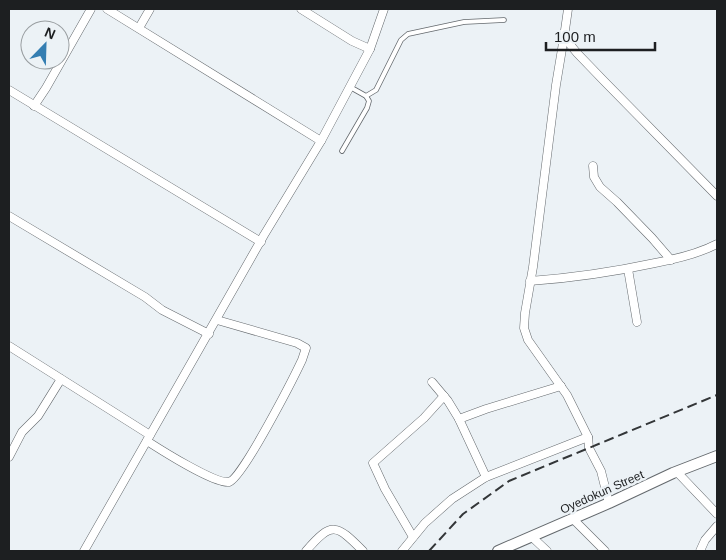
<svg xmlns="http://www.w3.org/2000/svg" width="726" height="560" viewBox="0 0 726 560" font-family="Helvetica,sans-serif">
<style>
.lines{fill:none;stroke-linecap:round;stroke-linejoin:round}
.service-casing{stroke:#64696d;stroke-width:5.5}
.minor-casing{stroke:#64696d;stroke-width:9}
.tertiary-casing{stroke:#64696d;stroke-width:12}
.service{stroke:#fff;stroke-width:4}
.minor{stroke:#fff;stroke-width:8}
.tertiary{stroke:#fff;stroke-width:10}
.rail{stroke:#333638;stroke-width:2;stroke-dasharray:10 5;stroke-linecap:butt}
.labels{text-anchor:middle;stroke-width:5;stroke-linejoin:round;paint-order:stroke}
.street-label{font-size:12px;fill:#1d1f21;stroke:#ecf2f6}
</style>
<rect width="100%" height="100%" fill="#ecf2f6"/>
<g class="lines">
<defs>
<g id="service">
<polyline points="366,96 376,90 401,40 408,34 464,22 504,20"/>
<polyline points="342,151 367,108 369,101 366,96 350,87"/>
</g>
<g id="minor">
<polyline points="107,9 321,141"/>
<polyline points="301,9 352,41 370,49"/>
<polyline points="568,9 564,37 577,53 604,81 717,196"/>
<polyline points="139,28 150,9"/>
<polyline points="564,37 556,85 533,267 525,313 524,328 528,340 567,395 588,437 589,448 601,471 609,503"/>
<polyline points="9,90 261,242"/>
<polyline points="34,106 46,88 91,9"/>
<polyline points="593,166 594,177 600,187 617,202 652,238 671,260"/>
<polyline points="9,216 145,297 162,310 209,334"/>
<polyline points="628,269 637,322"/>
<path d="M530,281C572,278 613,272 655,263C676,259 698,254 717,244"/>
<polyline points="9,346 150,435"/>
<polyline points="432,382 448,401 459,419 486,477"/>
<polyline points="459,419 486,409 561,386"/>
<path d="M147,441C161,450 215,484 229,482C242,479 294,377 302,360L306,348L297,343L217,320"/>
<polyline points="9,457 22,432 38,416 61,379"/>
<polyline points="677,472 717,514"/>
<polyline points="573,519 605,551"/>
<polyline points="413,537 385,489 373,463 424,418 444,396"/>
<polyline points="532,537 547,551"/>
<polyline points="84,551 264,235 321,141 370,49 384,9"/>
<path d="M306,551C332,521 336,524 363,551"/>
<polyline points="402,551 425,523 452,499 486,477 588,437"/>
<polyline points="700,551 705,540 717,526"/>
</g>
<polyline id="tertiary" points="498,551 609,503 673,473 717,456"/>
</defs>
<use href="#service" class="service-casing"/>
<use href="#minor" class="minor-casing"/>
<use href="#tertiary" class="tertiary-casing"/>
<use href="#service" class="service"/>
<use href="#minor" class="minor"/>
<use href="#tertiary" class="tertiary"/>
<polyline class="rail" points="429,551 463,514 509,481 717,395"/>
</g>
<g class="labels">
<g class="street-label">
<text transform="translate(602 492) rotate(-24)" y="4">Oyedokun Street</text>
</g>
</g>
<rect width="726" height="560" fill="none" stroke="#1d1f21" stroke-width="20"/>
<g transform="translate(45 45) rotate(23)"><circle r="24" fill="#ecf2f6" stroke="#999ea1"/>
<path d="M0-4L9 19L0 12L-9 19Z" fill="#347eb2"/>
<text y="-8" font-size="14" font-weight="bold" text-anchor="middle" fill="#1d1f21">N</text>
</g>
<path d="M546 42v8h109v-8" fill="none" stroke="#1d1f21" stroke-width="2.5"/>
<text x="554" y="42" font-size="15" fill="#1d1f21" stroke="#ecf2f6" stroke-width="4" paint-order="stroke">100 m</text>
</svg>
